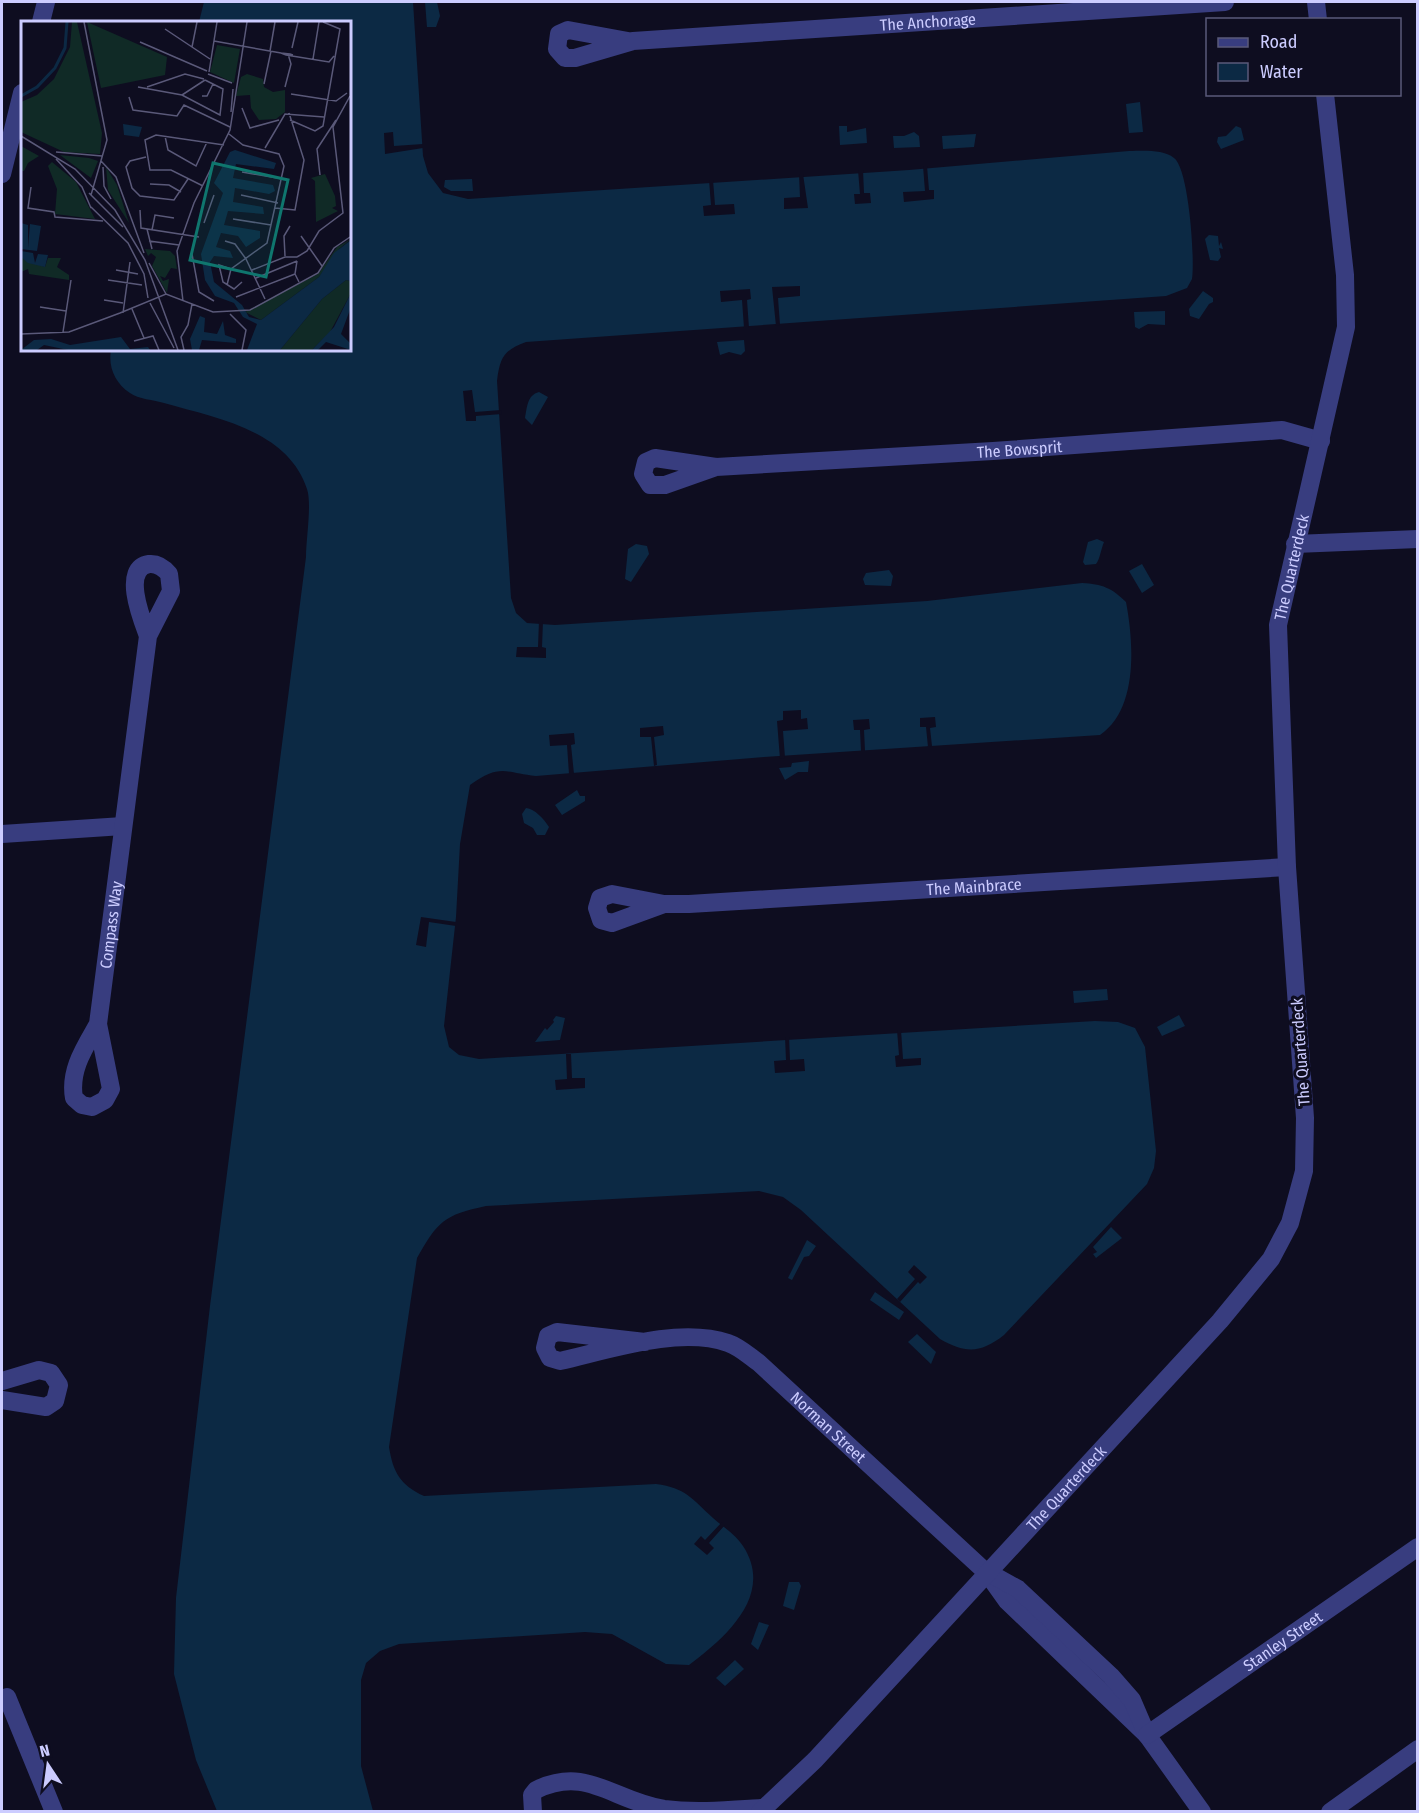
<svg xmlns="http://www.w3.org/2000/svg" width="1419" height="1813" viewBox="0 0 1419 1813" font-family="'Fira Sans Condensed',sans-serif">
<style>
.water{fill:#0c2944}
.pier{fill:#0e0d20}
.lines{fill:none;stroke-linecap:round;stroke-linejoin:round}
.minor{stroke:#383d7f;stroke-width:18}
.labels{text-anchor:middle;stroke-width:6;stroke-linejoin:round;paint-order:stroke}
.street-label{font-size:16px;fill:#ccf;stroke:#0e0d20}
.inset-river{fill:none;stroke:#0c2944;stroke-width:3}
.inset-road{fill:none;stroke:#5a5979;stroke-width:1.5}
.view{fill:#0f766e;fill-opacity:0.15;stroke:#0f766e;stroke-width:3}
.inset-edge{fill:none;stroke:#ccf;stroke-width:3}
</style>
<rect width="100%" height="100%" fill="#0e0d20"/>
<g class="water">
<path d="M204,2H413L423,156L428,173L443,193L468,199L909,170L1129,151C1143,151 1163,149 1174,158C1189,169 1195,259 1192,279L1187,288L1166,296L526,342C504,350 500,357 497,381L511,598L516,613L527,623L555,625L927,601L1082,583C1102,584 1112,588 1126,602C1134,644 1138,709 1100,735L764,757L536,776C503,772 500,764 470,785L460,844L456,917L444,1026L449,1047L459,1055L479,1059L1095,1021L1118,1022L1135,1028L1145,1047L1156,1151L1154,1168L1147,1184L1004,1335C981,1353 966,1354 940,1339L801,1210L783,1197L759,1191L486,1206C444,1215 438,1221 417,1258L389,1447C393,1472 400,1485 424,1496L656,1484C686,1488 691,1498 713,1518C722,1526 736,1535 743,1546C775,1595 725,1638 689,1665L666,1664L612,1634L585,1632L399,1644L380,1651L366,1663L361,1680V1766L373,1811H217L196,1760L174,1674L176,1598L210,1306L306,557C306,539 312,504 307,489C288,430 216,418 164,403C154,400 138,399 130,393C115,383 108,367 111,350H350V22H199Z"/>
<polygon points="425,2 437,2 440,16 436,27 427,27"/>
<polygon points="1140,102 1143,132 1129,133 1126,104"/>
<polygon points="839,126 847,126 847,132 866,128 867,143 840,145"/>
<polygon points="1236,126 1241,128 1244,140 1221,149 1217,142 1218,137 1226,136"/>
<polygon points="914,132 919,136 920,147 894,148 893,136 904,136"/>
<polygon points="976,134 974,147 943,149 942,136"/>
<polygon points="472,179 473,191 451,191 444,187 445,180"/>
<polygon points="1209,235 1218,236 1219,246 1221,242 1223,249 1219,248 1221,257 1218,261 1210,260 1205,239"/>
<polygon points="1203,291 1213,298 1213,302 1209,304 1199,319 1190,316 1189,309"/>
<polygon points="1165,311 1165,325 1148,324 1139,329 1135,327 1134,312"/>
<polygon points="744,340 745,351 741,355 729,352 720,355 717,342"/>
<path d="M539,392L548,397L532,425L525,418C527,408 527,395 539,392Z"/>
<path d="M1097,539L1104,542C1101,549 1100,559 1096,564L1085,565L1083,562L1088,542Z"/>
<polygon points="636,544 647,546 649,554 631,582 625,579 628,549"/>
<polygon points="1142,564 1154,585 1142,593 1129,571"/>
<polygon points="889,570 893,576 891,586 865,585 863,579 866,573"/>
<polygon points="809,761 808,772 798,772 785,780 779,768 791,767 792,763"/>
<polygon points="577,790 580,796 585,796 585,801 562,815 555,805"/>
<path d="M526,808C535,809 544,819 549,827L545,835H537L533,828L524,823L522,814Z"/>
<polygon points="1107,989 1108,1000 1074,1003 1073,991"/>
<polygon points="1179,1015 1185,1026 1162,1036 1157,1027"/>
<polygon points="556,1016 565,1018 560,1040 535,1042 545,1028 547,1030 554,1022 553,1020"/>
<polygon points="1111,1227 1122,1238 1096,1258 1093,1254 1097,1252 1093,1247"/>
<polygon points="807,1240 816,1246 809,1256 804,1257 792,1280 788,1278"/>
<polygon points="875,1292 904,1312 899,1320 870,1300"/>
<polygon points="917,1334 936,1352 931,1364 908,1342"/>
<polygon points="789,1582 799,1582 801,1586 794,1610 783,1606"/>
<polygon points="759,1622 769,1625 758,1650 751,1644"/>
<polygon points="735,1660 744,1669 725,1686 716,1678"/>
</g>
<g class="pier">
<polygon points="393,132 394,146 423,144 423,148 385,154 384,133"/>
<polygon points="923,166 927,166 929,190 934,190 934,199 904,202 903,192 925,191"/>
<polygon points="858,170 863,170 864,193 870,193 871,203 855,204 854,194 860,194"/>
<polygon points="799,174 803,174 808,208 784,209 784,198 800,197"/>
<polygon points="709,180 713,180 715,205 734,204 735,214 704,216 703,206 711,205"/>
<polygon points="800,286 800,296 778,298 780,325 776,326 772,287"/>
<polygon points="750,289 751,299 747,300 749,328 744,328 742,300 721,302 720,291"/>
<polygon points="472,390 475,412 501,410 502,414 476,416 476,421 466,421 463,391"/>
<polygon points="539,621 543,621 542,647 546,648 546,658 516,657 517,647 538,647"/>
<polygon points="801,710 801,719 807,718 808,729 783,731 785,758 780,759 777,721 783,720 783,711"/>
<polygon points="935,717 936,727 930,728 932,746 928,747 926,727 920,727 920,718"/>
<polygon points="869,719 870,729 864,730 865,751 861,751 860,730 854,730 853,720"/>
<polygon points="663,726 664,735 654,737 657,765 654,766 651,737 640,737 640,728"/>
<polygon points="574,733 575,744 571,745 574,774 569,774 567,745 550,746 549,735"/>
<polygon points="421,917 456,922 456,926 429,922 426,947 416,945"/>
<polygon points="897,1030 901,1030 903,1059 921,1058 921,1065 896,1067 895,1056 899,1055"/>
<polygon points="785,1037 789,1037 790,1060 804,1059 805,1071 775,1073 774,1061 786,1060"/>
<polygon points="566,1054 571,1054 572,1078 585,1078 585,1088 556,1090 555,1080 567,1079"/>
<polygon points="914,1265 927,1277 920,1284 918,1282 900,1302 897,1299 915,1279 908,1272"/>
<polygon points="722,1522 725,1525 709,1543 714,1548 707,1555 694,1544 701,1536 705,1540"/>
</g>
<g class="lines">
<g class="minor">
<polyline points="1316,2 1318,20"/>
<polyline points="41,22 46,2"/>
<path id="s1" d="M628,41L568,30L559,34L557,49L565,58H575L633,41L1225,2"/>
<polyline points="2,174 22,93"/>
<path id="s2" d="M716,467L665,485H650L643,474L646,462L655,458L716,467L993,451L1282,430L1321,441"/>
<polyline points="1295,544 1418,539"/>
<polyline points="2,834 123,826"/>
<path id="s3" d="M664,904L612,923L601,920L597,908L600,898L612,894L664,904H689L1287,867"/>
<path id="s4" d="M98,1024C85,1047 69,1070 74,1098L82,1105L92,1107L105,1100L111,1089L98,1024L148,636L171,591L169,574C164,568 158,563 149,564C121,568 142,620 148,636"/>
<path id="s5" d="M645,1342L557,1332L548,1336L545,1348L550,1358L560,1361C609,1350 679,1326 728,1343C740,1347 749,1356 759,1363L987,1573L1007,1601L1147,1735"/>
<polyline points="2,1381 39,1370 51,1373 59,1385 55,1401 46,1407 2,1400"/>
<polyline points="989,1573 1018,1589 1111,1676 1132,1700 1147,1735 1202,1812"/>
<polyline points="7,1697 54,1812"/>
<path id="s6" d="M1147,1735L1418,1547"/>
<path d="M533,1812L532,1795L536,1790C587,1765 613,1801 664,1809C696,1813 729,1810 761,1808"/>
<path id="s7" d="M760,1812L815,1760L1220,1321L1271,1259L1290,1223L1304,1171L1305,1118L1287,867L1278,625L1346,327L1345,275L1325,94"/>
<polyline points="1330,1812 1418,1749"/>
</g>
</g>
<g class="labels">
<g class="street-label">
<text dy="6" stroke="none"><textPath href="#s1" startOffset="464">The Anchorage</textPath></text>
<text dy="6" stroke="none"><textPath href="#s2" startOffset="470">The Bowsprit</textPath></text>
<text dy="6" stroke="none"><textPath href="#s7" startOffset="1454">The Quarterdeck</textPath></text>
<text dy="6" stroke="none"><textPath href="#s3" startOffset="466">The Mainbrace</textPath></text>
<text dy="6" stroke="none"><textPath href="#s4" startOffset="294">Compass Way</textPath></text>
<text transform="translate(1300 1052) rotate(-94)" y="6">The Quarterdeck</text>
<text dy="6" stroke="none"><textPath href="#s5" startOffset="435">Norman Street</textPath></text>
<text dy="6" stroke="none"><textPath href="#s7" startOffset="446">The Quarterdeck</textPath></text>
<text dy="6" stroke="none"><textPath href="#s6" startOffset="165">Stanley Street</textPath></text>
</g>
</g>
<g transform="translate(21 21)">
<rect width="330" height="330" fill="#0e0d20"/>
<path d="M51,1H56L81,112L79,133L43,131L0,111V81L16,74L33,58L49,26ZM66,1L146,36L144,54L80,67ZM196,24L219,28L213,62L189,51ZM226,53L242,58L243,66L252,71L264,69V91L255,98L238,99L230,87L229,74L215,75L220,56ZM0,125L18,135L7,142L3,150H0ZM39,134L68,137L77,140L70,157ZM31,141L55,161L74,198L34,193L36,168L27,145ZM85,146L96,164L108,202L87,169ZM304,153L314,175L315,185L311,187L317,190L295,201L294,160L290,157ZM330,218L318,228L298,256L240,299L224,291L297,253L316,226ZM124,228L149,230L154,235L156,248L150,247L144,257L139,255L142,260L148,258L146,272L131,245L135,236L130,232L127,235ZM0,236L24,246L27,237H40L36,246L48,254V259L8,253L7,248L0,251ZM325,259L330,260V272L309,311L291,329H259L301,278Z" fill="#102a26"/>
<path d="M102,103L121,106L118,116L103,114ZM214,129L255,142L253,148L215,143L212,157L252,164L254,170L248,173L214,167L212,181L242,186L243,193L207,190L203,204L239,210V217L225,226L217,215L200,212L195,226L209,230L212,237L193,235L189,241L193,261L221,284L228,296L240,299L298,256L313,232L330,219V260L325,259L301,278L259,329H226L236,303L222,296L213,282L194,275L184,259L180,233L202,172L193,162L209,131ZM0,202L7,204V227L9,203L20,205L16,230L0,228ZM0,230L12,232L14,242L17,233L27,234L24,246L7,242L0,236ZM330,272V286L320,313L330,323V329L305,321L297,329H291L313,306ZM179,295L184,297L183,311L196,313L202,300L204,314L215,318V322L181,319L178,329H171L169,318ZM100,316L109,328L127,326L129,329H47L23,324L16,329H0L13,319L30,318L49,324Z" fill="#0c2944"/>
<path class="inset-river" d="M0,75L16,66L34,47L44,27L46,1"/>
<path class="inset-road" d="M63,1L86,119L70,174M144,8L189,38M193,20L260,32M119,21L186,50M171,26L176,1M271,27L277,1M249,30L254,1M272,34L269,33L260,32L265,34L308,41L313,35M292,38L298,1M188,51L196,1M187,53L211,62M243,63L250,30M117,66L161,74L199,94L202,68L184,59M126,66L164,53L183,58M264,66L270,43L267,33M270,73L315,80L326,72M161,74L184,59M181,75H186L192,63M108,76L112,89L156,95L163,84L209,106M221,87L229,107L258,99M210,91L212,68M269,99L294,110L302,105L319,8L302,1M0,115L54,148L94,189L124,239L157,329M144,115L147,129L175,145L186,121M244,127L264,93L303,96M35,131L81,135M125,136L109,140L105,146L111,167L119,175L153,179L167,158M35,138L61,166L70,187M80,140L95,156L123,232M82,146L83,165L90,178M221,151L262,158M299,154L296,128L315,99M129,163L148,164L160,171M182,165L150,149H129L124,119L135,114L203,124M10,166L7,187L33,191L34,196L82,200M68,172L102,206M220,174L257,182M70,186L107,222L123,253L127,277M254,187L274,189L283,139L268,92M119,189L120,207L178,216M212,198L250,204M183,202L193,174M126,208L131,228M131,209L134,194L153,197M280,215L301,245M128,220L158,224M204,220L214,223L225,238M171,233L178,271L193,280M264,235L263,215L269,205M276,236L286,230L298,210L322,192L312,106L329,75M225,238L244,278M276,240L274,253L278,261M128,242L145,273M210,248L198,244L202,261L213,268L221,261M95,249L117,253M231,249L264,236H276M235,257L276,240M87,259L121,264M206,264L210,248L246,222L263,145L258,133L222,124L208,113M215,276L274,253M83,279L102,282M162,280L156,230L173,182L209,109L226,1M129,282L153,327M19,286L45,290M111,288L123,317M99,292L145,273L192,291L229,289L297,252L313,227L329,216M102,292L109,241M209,293L225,309L221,329M42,311L50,259M0,313L48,311L99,292M113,320L132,315L138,329M163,329L160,316L167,304L171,283"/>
<path class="view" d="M192,142L267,159L245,256L169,239Z"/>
<rect width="330" height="330" class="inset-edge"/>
</g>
<rect width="1419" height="1813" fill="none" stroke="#ccccff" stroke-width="6"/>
<rect x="1206" y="18" width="195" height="78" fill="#0e0d20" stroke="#5a5979" stroke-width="1.5"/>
<rect x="1218" y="38" width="30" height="9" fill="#383d7f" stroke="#5a5979" stroke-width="1.5"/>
<text x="1260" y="48" font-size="18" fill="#ccccff">Road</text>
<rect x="1218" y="63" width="30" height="18" fill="#0c2944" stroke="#5a5979" stroke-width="1.5"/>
<text x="1260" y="78" font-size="18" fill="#ccccff">Water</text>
<g transform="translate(48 1765) rotate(347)" stroke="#0e0d20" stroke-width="4.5" paint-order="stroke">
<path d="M0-4.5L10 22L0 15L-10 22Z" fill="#ccccff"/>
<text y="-9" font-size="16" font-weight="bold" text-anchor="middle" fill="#ccccff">N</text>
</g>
</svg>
